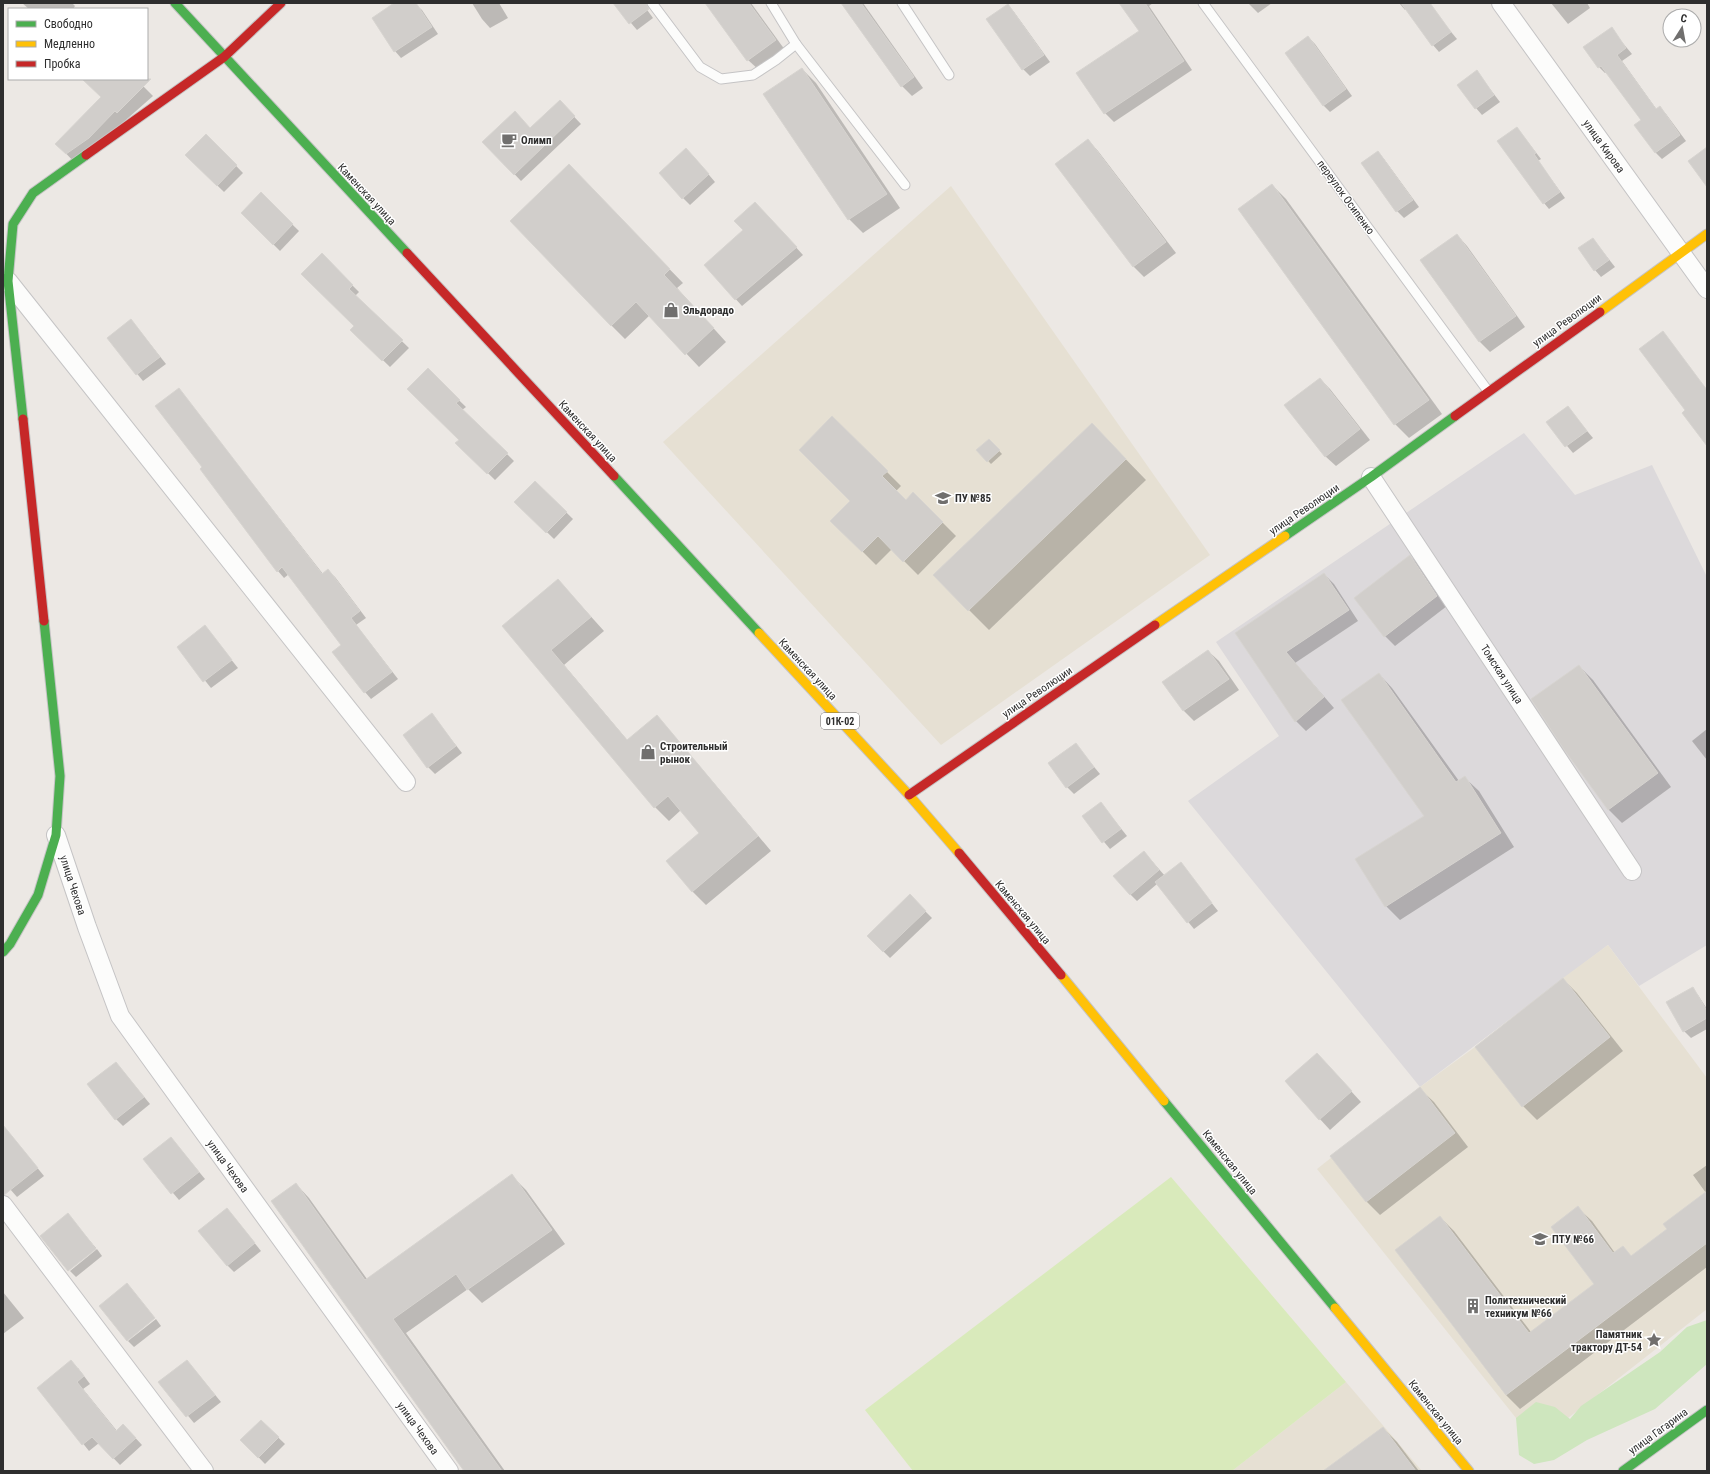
<svg xmlns="http://www.w3.org/2000/svg" width="1710" height="1474" viewBox="0 0 1710 1474" font-family="'Roboto Condensed',sans-serif">
<style>
.industrial{fill:#dcd9db}
.education{fill:#e6e0d3}
.green{fill:#cee6be}
.pitch{fill:#d9eabb}
.shadow{fill:#0003}
.building{fill:#d1cecb;stroke:#d7d4d0}
.lines{fill:none;stroke-linecap:round;stroke-linejoin:round}
.lane-casing{stroke:#c5c4c5;stroke-width:11}
.street-casing{stroke:#c5c4c5;stroke-width:20}
.fast-casing{stroke:#c5c4c5;stroke-width:11}
.slow-casing{stroke:#c5c4c5;stroke-width:11}
.jam-casing{stroke:#c5c4c5;stroke-width:11}
.lane{stroke:#fcfcfb;stroke-width:9}
.street{stroke:#fcfcfb;stroke-width:18}
.fast{stroke:#4caf50;stroke-width:9}
.slow{stroke:#ffc107;stroke-width:9}
.jam{stroke:#c62828;stroke-width:9}
.labels{text-anchor:middle;stroke-width:3;stroke-linejoin:round;paint-order:stroke}
.shield{fill:#fff;stroke:#6d6d6d;stroke-width:1}
.shield-label{font-size:10px;font-weight:bold;fill:#2e2e2e}
.poi-label{font-size:11px;font-weight:bold;fill:#2e2e2e;stroke:#fff;text-anchor:start}
.street-label{font-size:11px;fill:#2e2e2e;stroke:#fff}
</style>
<rect width="100%" height="100%" fill="#ece8e4"/>
<polygon class="industrial" points="1524,433 1575,495 1652,465 1707,577 1707,945 1639,986 1608,945 1420,1087 1188,801 1279,736 1216,642"/>
<g class="education">
<polygon points="951,186 1210,555 941,745 663,442"/>
<polygon points="1608,945 1707,1078 1707,1309 1536,1443 1317,1169 1420,1087 1475,1047 1563,978"/>
<polygon points="1346,1382 1422,1471 1232,1471"/>
</g>
<polygon class="green" points="1707,1320 1707,1364 1655,1409 1587,1440 1554,1460 1534,1464 1519,1455 1516,1418 1536,1402 1555,1407 1570,1419 1581,1406 1660,1352 1687,1327"/>
<polygon class="pitch" points="1171,1177 1346,1382 1232,1471 913,1471 865,1410"/>
<g class="shadow">
<polygon points="22,3 72,3 75,6 73,9 29,9"/>
<polygon points="396,3 415,4 422,10 438,34 401,58 395,51"/>
<polygon points="472,3 499,3 508,18 490,28 482,19"/>
<polygon points="614,3 642,3 653,18 637,30"/>
<polygon points="706,3 751,3 785,50 759,70 748,60"/>
<polygon points="842,3 863,3 923,88 912,96 902,86"/>
<polygon points="1120,3 1153,3 1149,6 1192,70 1114,122 1105,113 1140,31"/>
<polygon points="1248,3 1272,3 1258,13"/>
<polygon points="1399,3 1415,3 1405,10"/>
<polygon points="1551,3 1587,3 1590,8 1568,24"/>
<polygon points="1008,5 1014,12 1050,62 1030,76 1023,69 988,20"/>
<polygon points="1437,15 1457,39 1439,52 1433,45"/>
<polygon points="1611,29 1632,54 1622,61 1657,110 1660,108 1666,114 1686,141 1662,159 1656,153 1642,121 1607,72 1605,73 1599,67"/>
<polygon points="1308,37 1315,44 1352,96 1330,112 1323,105"/>
<polygon points="802,69 816,83 900,208 863,233 849,219"/>
<polygon points="1477,72 1500,102 1482,115 1476,108"/>
<polygon points="83,79 136,79 153,96 76,164 57,144 102,97"/>
<polygon points="560,102 581,124 521,181 484,142 531,129"/>
<polygon points="1517,128 1541,159 1538,161 1565,198 1549,209 1544,203"/>
<polygon points="206,135 243,173 224,192 186,155"/>
<polygon points="1088,140 1098,151 1176,253 1144,277 1134,267 1056,164"/>
<polygon points="1378,152 1384,159 1419,207 1404,218 1397,211 1362,163"/>
<polygon points="693,156 715,182 690,205 683,198"/>
<polygon points="582,179 683,283 677,288 726,342 699,367 650,315 625,339 611,325"/>
<polygon points="1272,185 1286,199 1442,414 1409,438 1395,424"/>
<polygon points="261,194 299,231 280,251 242,213"/>
<polygon points="762,210 803,255 742,306 705,265 745,230"/>
<polygon points="1457,235 1467,246 1525,327 1490,352 1479,341"/>
<polygon points="1593,239 1615,267 1601,277 1595,270"/>
<polygon points="322,255 359,292 355,296 409,348 390,367 352,330 355,326"/>
<polygon points="131,320 166,364 143,381 108,338"/>
<polygon points="428,370 466,407 462,410 514,461 495,480 457,443 460,440"/>
<polygon points="1320,379 1330,389 1370,440 1336,466 1325,456"/>
<polygon points="179,390 323,574 328,571 335,577 366,618 356,625 398,679 371,699 365,692 343,645 289,574 284,578 278,571 204,468"/>
<polygon points="1567,407 1593,438 1573,453 1547,422"/>
<polygon points="832,417 901,486 896,491 906,501 913,493 956,536 918,575 892,549 876,565 832,521 852,501"/>
<polygon points="989,440 1002,454 991,464 978,450"/>
<polygon points="1112,445 1146,480 989,630 969,610"/>
<polygon points="535,482 573,519 554,539 516,502"/>
<polygon points="1410,556 1420,566 1447,606 1395,646 1385,636"/>
<polygon points="1324,574 1334,584 1358,621 1295,663 1334,708 1306,731 1296,721 1236,633"/>
<polygon points="558,580 604,631 564,665 628,741 657,717 670,731 771,851 706,905 692,891 700,833 681,810 669,821 655,807 503,626"/>
<polygon points="205,627 238,668 211,688 178,647"/>
<polygon points="1208,651 1219,661 1239,690 1194,721 1184,711 1164,682"/>
<polygon points="1579,666 1593,680 1671,787 1622,823 1608,809"/>
<polygon points="1379,674 1392,688 1459,781 1465,778 1479,791 1514,847 1400,920 1386,906 1425,816"/>
<polygon points="432,715 462,753 435,774 428,767"/>
<polygon points="1707,729 1707,760 1692,741"/>
<polygon points="1075,744 1100,774 1074,794 1067,787"/>
<polygon points="1107,811 1127,836 1110,849 1083,817"/>
<polygon points="1144,852 1165,876 1181,864 1218,911 1194,929 1157,884 1137,901 1130,894"/>
<polygon points="910,896 932,918 890,958 868,936"/>
<polygon points="1563,979 1577,993 1623,1051 1537,1120 1523,1106"/>
<polygon points="1692,989 1698,995 1707,1009 1707,1029 1691,1038 1684,1031"/>
<polygon points="1317,1054 1361,1102 1330,1130 1286,1082"/>
<polygon points="122,1070 150,1104 123,1126 116,1119"/>
<polygon points="1420,1089 1434,1102 1468,1147 1380,1215 1366,1201"/>
<polygon points="10,1134 44,1176 17,1197 3,1181 3,1140"/>
<polygon points="171,1138 205,1179 179,1200 145,1160"/>
<polygon points="1707,1165 1707,1267 1520,1409 1506,1395 1396,1250 1440,1217 1454,1231 1531,1332 1596,1284 1578,1208 1592,1221 1615,1253 1623,1247 1632,1257 1669,1229 1706,1193 1693,1175"/>
<polygon points="512,1176 526,1190 565,1244 482,1303 468,1289 406,1333 505,1471 466,1471 296,1184 309,1198 367,1279"/>
<polygon points="68,1215 96,1248 68,1270"/>
<polygon points="233,1216 261,1251 234,1272 227,1265"/>
<polygon points="97,1249 102,1256 76,1277 70,1271"/>
<polygon points="3,1292 24,1318 3,1334"/>
<polygon points="156,1319 161,1326 134,1347 128,1341"/>
<polygon points="78,1368 90,1384 83,1389 117,1431 130,1432 142,1445 120,1465 99,1443 89,1451 39,1388"/>
<polygon points="193,1368 221,1402 194,1423 160,1382"/>
<polygon points="261,1421 285,1444 265,1464 242,1440"/>
<polygon points="1383,1428 1397,1442 1419,1471 1325,1471"/>
</g>
<g class="building">
<polygon points="394,3 416,3 432,27 394,52 372,18"/>
<polygon points="613,3 646,3 649,9 629,24"/>
<polygon points="705,3 749,3 776,40 747,61"/>
<polygon points="841,3 861,3 914,77 901,87"/>
<polygon points="1119,3 1145,3 1184,61 1104,114 1076,73 1139,31"/>
<polygon points="1401,3 1430,3 1451,32 1432,46"/>
<polygon points="1008,4 1044,55 1022,70 986,19"/>
<polygon points="1612,27 1626,48 1617,55 1656,109 1660,106 1680,135 1655,153 1634,125 1641,120 1601,66 1598,68 1583,47"/>
<polygon points="1308,36 1346,89 1323,106 1285,53"/>
<polygon points="802,68 887,194 848,220 763,94"/>
<polygon points="1477,70 1494,95 1475,109 1457,85"/>
<polygon points="82,79 151,79 117,113 115,111 89,138 66,154 55,144 101,97"/>
<polygon points="560,100 575,116 514,175 482,142 515,111 530,128"/>
<polygon points="1517,127 1536,153 1534,154 1560,192 1543,204 1497,141"/>
<polygon points="206,134 237,165 217,186 185,155"/>
<polygon points="1088,139 1166,242 1133,267 1055,164"/>
<polygon points="1707,147 1707,187 1688,161"/>
<polygon points="686,148 709,174 682,199 659,173"/>
<polygon points="1378,151 1413,200 1396,212 1361,163"/>
<polygon points="569,164 670,269 664,275 714,328 685,355 636,302 611,326 510,221"/>
<polygon points="1272,184 1429,400 1394,425 1238,209"/>
<polygon points="261,192 293,224 273,245 241,213"/>
<polygon points="755,202 797,247 735,300 704,265 743,230 734,221"/>
<polygon points="1457,234 1516,316 1479,342 1420,260"/>
<polygon points="1593,238 1609,260 1594,271 1578,248"/>
<polygon points="322,253 353,285 349,289 403,340 382,361 350,330 354,326 301,274"/>
<polygon points="131,319 160,357 136,375 107,338"/>
<polygon points="1663,331 1707,390 1707,446 1682,413 1685,410 1639,349"/>
<polygon points="428,368 460,400 456,403 508,453 487,474 455,443 459,440 407,389"/>
<polygon points="1320,378 1360,429 1325,457 1284,405"/>
<polygon points="179,388 322,574 328,569 360,611 351,618 392,672 364,693 332,652 341,645 282,567 277,572 200,469 202,467 155,406"/>
<polygon points="1568,406 1587,431 1565,447 1546,422"/>
<polygon points="832,416 888,471 882,476 906,500 913,492 943,522 903,562 878,536 862,552 830,521 850,501 799,450"/>
<polygon points="1092,423 1126,459 968,611 933,575"/>
<polygon points="989,439 1000,450 987,462 976,450"/>
<polygon points="535,481 567,512 546,533 514,502"/>
<polygon points="1410,555 1437,596 1384,637 1354,598"/>
<polygon points="1324,573 1349,610 1286,652 1324,697 1295,722 1235,633"/>
<polygon points="558,579 591,617 551,650 627,740 657,715 758,836 692,892 666,861 699,833 668,796 654,808 502,626"/>
<polygon points="205,625 232,660 203,682 177,647"/>
<polygon points="1208,650 1229,679 1183,711 1162,682"/>
<polygon points="1579,665 1658,773 1608,810 1565,751 1531,699"/>
<polygon points="1379,673 1456,782 1465,776 1501,833 1385,907 1355,859 1424,816 1341,700"/>
<polygon points="432,713 456,746 427,768 403,735"/>
<polygon points="1076,743 1094,767 1066,788 1048,763"/>
<polygon points="1101,802 1121,829 1102,843 1082,816"/>
<polygon points="1144,851 1159,870 1130,895 1113,876"/>
<polygon points="1181,862 1212,903 1187,923 1155,882"/>
<polygon points="910,894 926,911 883,952 867,936"/>
<polygon points="1563,978 1610,1037 1522,1107 1475,1047"/>
<polygon points="1693,987 1707,1011 1707,1018 1683,1032 1666,1002"/>
<polygon points="1317,1053 1352,1091 1319,1120 1285,1081"/>
<polygon points="116,1062 144,1097 115,1120 87,1084"/>
<polygon points="1420,1087 1455,1133 1366,1202 1330,1156"/>
<polygon points="3,1125 38,1168 4,1195 3,1195"/>
<polygon points="171,1137 199,1172 171,1194 143,1159"/>
<polygon points="512,1174 552,1230 467,1290 456,1274 393,1319 502,1471 464,1471 271,1201 296,1183 365,1280"/>
<polygon points="1707,1191 1707,1243 1506,1395 1395,1250 1440,1216 1529,1333 1594,1284 1551,1227 1578,1206 1613,1253 1623,1246 1631,1256 1667,1229 1663,1224"/>
<polygon points="227,1208 255,1243 227,1266 198,1231"/>
<polygon points="68,1213 96,1249 68,1271 40,1236"/>
<polygon points="127,1283 155,1318 127,1341 99,1306"/>
<polygon points="71,1360 84,1376 77,1382 116,1431 123,1424 136,1438 113,1459 92,1437 82,1445 37,1388"/>
<polygon points="187,1360 215,1395 186,1417 158,1382"/>
<polygon points="261,1420 279,1437 258,1458 240,1440"/>
<polygon points="1383,1427 1416,1471 1323,1471"/>
</g>
<g class="lines">
<defs>
<g id="lane">
<polyline points="652,3 700,67 721,79 753,75 776,60 796,44"/>
<polyline points="771,3 796,44 905,185"/>
<polyline points="902,3 949,75"/>
<polyline points="1203,3 1488,391"/>
</g>
<g id="street">
<polyline points="1501,3 1707,289"/>
<polyline points="8,281 406,782"/>
<polyline points="1371,477 1632,871"/>
<polyline points="56,835 87,927 120,1016 449,1471"/>
<polyline points="3,1205 204,1471"/>
</g>
<g id="fast">
<polyline points="175,3 407,253"/>
<polyline points="23,419 8,281 13,224 33,193 86,155"/>
<polyline points="614,476 759,633"/>
<polyline points="1285,536 1371,477 1455,416"/>
<polyline points="3,952 10,944 38,895 56,835 60,776 44,621"/>
<polyline points="1164,1101 1335,1308"/>
<polyline points="1623,1471 1707,1410"/>
</g>
<g id="slow">
<polyline points="1600,312 1707,234"/>
<polyline points="1155,625 1285,536"/>
<polyline points="759,633 909,795 959,853"/>
<polyline points="1061,975 1164,1101"/>
<polyline points="1335,1308 1469,1471"/>
</g>
<g id="jam">
<polyline points="86,155 224,57 281,3"/>
<polyline points="407,253 614,476"/>
<polyline points="1455,416 1600,312"/>
<polyline points="23,419 44,621"/>
<polyline points="909,795 1155,625"/>
<polyline points="959,853 1061,975"/>
</g>
</defs>
<use href="#lane" class="lane-casing"/>
<use href="#street" class="street-casing"/>
<use href="#fast" class="fast-casing"/>
<use href="#slow" class="slow-casing"/>
<use href="#jam" class="jam-casing"/>
<use href="#lane" class="lane"/>
<use href="#street" class="street"/>
<use href="#fast" class="fast"/>
<use href="#slow" class="slow"/>
<use href="#jam" class="jam"/>
</g>
<defs>
<symbol id="cafe-bare" viewBox="-9 -9 18 18"><path d="M-5.5-4.5H6V0H3Q3 3.5 0 3.5H-2.5Q-5.5 3.5-5.5 0ZM3-3.2v2h1.7v-2ZM-6 4.5H4V6H-6Z" fill="#706f6e" stroke="#fff" stroke-width="2.5" paint-order="stroke"/></symbol>
<symbol id="shop-bare" viewBox="-9 -9 18 18"><path d="M-5-2.5h2.3a2.7 3.5 0 0 1 5.4 0H5L5.5 6h-11ZM-1.5-2.5h3a1.5 2.3 0 0 0-3 0Z" fill="#706f6e" stroke="#fff" stroke-width="2.5" paint-order="stroke"/></symbol>
<symbol id="university-bare" viewBox="-9 -9 18 18"><path d="M0-5L7-2L0 1L-7-2ZM-4 1L0 2.5L4 1V4Q0 6-4 4Z" fill="#706f6e" stroke="#fff" stroke-width="2.5" paint-order="stroke"/></symbol>
<symbol id="building-bare" viewBox="-9 -9 18 18"><path d="M-4-6H4V6H1V3H-1V6H-4ZM-2.5-4.3h1.7v1.8h-1.7ZM.8-4.3h1.7v1.8H.8ZM-2.5-1h1.7V.8h-1.7ZM.8-1h1.7V.8H.8Z" fill="#706f6e" stroke="#fff" stroke-width="2.5" paint-order="stroke"/></symbol>
<symbol id="sight-bare" viewBox="-9 -9 18 18"><path d="M0-6L1.8-2.2L6-1.7L2.9 1.2L3.7 5.4L0 3.3L-3.7 5.4L-2.9 1.2L-6-1.7L-1.8-2.2Z" fill="#706f6e" stroke="#fff" stroke-width="2.5" paint-order="stroke"/></symbol>
</defs>
<g fill-rule="evenodd">
<use href="#cafe-bare" x="498" y="129" width="22" height="22"/>
<use href="#shop-bare" x="660" y="299" width="22" height="22"/>
<use href="#university-bare" x="932" y="487" width="22" height="22"/>
<use href="#shop-bare" x="637" y="741" width="22" height="22"/>
<use href="#university-bare" x="1529" y="1228" width="22" height="22"/>
<use href="#building-bare" x="1462" y="1295" width="22" height="22"/>
<use href="#sight-bare" x="1643" y="1329" width="22" height="22"/>
</g>
<g class="labels">
<rect class="shield" x="821" y="713" width="38" height="16" rx="3"/>
<g class="shield-label">
<text x="840" y="725">01К-02</text>
</g>
<g class="poi-label">
<text x="521" y="144">Олимп</text>
<text x="683" y="314">Эльдорадо</text>
<text x="955" y="502">ПУ №85</text>
<text x="660" y="750">Строительный<tspan x="660" dy="13">рынок</tspan></text>
<text x="1552" y="1243">ПТУ №66</text>
<text x="1485" y="1304">Политехнический<tspan x="1485" dy="13">техникум №66</tspan></text>
<text x="1642" y="1338" text-anchor="end">Памятник<tspan x="1642" dy="13">трактору ДТ-54</tspan></text>
</g>
<g class="street-label">
<text transform="translate(1604 146) rotate(54)" y="4">улица Кирова</text>
<text transform="translate(367 194) rotate(47)" y="4">Каменская улица</text>
<text transform="translate(1346 197) rotate(54)" y="4">переулок Осипенко</text>
<text transform="translate(1567 320) rotate(-36)" y="4">улица Революции</text>
<text transform="translate(588 431) rotate(47)" y="4">Каменская улица</text>
<text transform="translate(1304 509) rotate(-34)" y="4">улица Революции</text>
<text transform="translate(808 669) rotate(47)" y="4">Каменская улица</text>
<text transform="translate(1502 674) rotate(57)" y="4">Томская улица</text>
<text transform="translate(1037 692) rotate(-34)" y="4">улица Революции</text>
<text transform="translate(73 885) rotate(72)" y="4">улица Чехова</text>
<text transform="translate(1023 912) rotate(50)" y="4">Каменская улица</text>
<text transform="translate(1230 1162) rotate(51)" y="4">Каменская улица</text>
<text transform="translate(228 1166) rotate(54)" y="4">улица Чехова</text>
<text transform="translate(1436 1412) rotate(51)" y="4">Каменская улица</text>
<text transform="translate(418 1428) rotate(54)" y="4">улица Чехова</text>
<text transform="translate(1658 1431) rotate(-36)" y="4">улица Гагарина</text>
</g>
</g>
<rect width="1710" height="1474" fill="none" stroke="#2e2e2e" stroke-width="8"/>
<rect x="8" y="8" width="140" height="72" fill="#ffffff" stroke="#ababab"/>
<rect x="16" y="21" width="20" height="6" fill="#4caf50" stroke="#ababab"/>
<text x="44" y="28" font-size="12" fill="#2e2e2e">Свободно</text>
<rect x="16" y="41" width="20" height="6" fill="#ffc107" stroke="#ababab"/>
<text x="44" y="48" font-size="12" fill="#2e2e2e">Медленно</text>
<rect x="16" y="61" width="20" height="6" fill="#c62828" stroke="#ababab"/>
<text x="44" y="68" font-size="12" fill="#2e2e2e">Пробка</text>
<g transform="translate(1682 28) rotate(11)"><circle r="19" fill="#ffffff" stroke="#ababab"/>
<path d="M0-3L7 15L0 10L-7 15Z" fill="#706f6e"/>
<text y="-6" font-size="11" font-weight="bold" text-anchor="middle" fill="#2e2e2e">С</text>
</g>
</svg>
